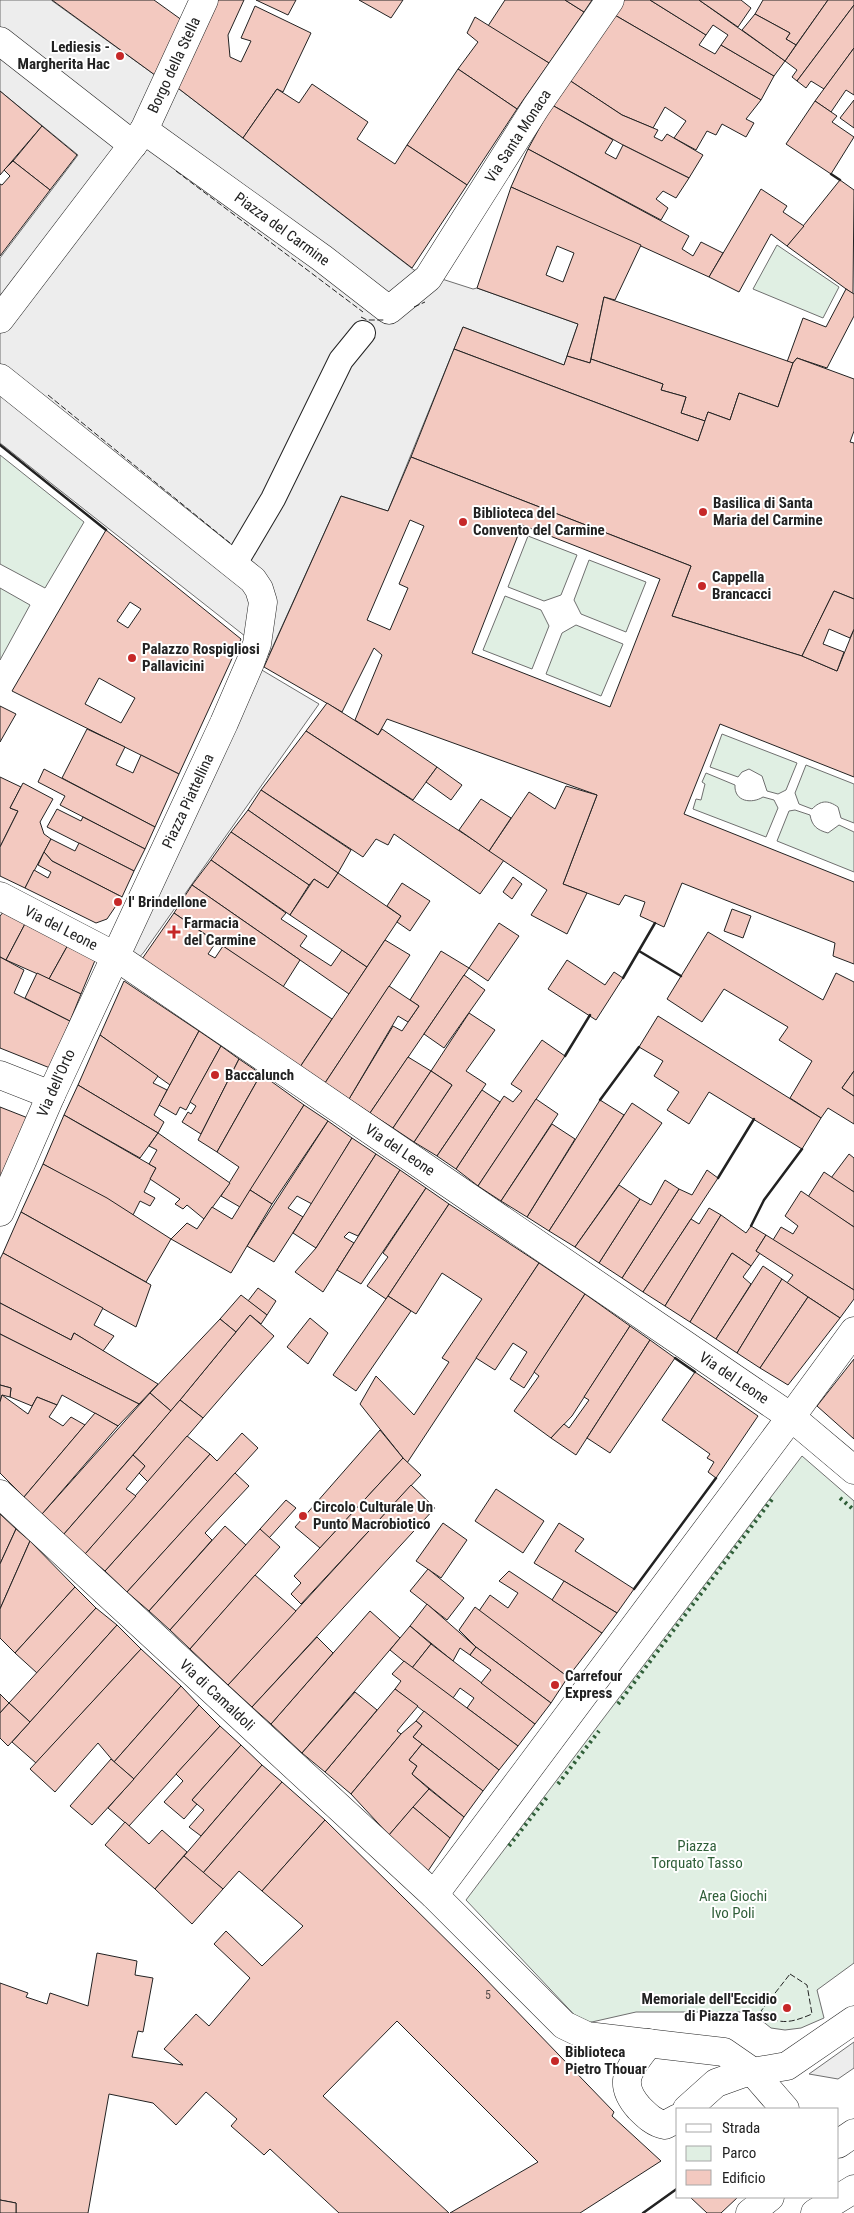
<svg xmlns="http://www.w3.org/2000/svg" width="854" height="2213" viewBox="0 0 854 2213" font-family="'Roboto Condensed',sans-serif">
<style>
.green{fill:#e0efe3;stroke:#6f6f6f}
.parking{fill:#ededed;stroke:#6f6f6f}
.building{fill:#f3c9c0;stroke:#222;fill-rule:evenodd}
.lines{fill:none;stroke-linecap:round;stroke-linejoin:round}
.pedestrian-casing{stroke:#222;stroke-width:26}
.minor-casing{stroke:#222;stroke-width:29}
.primary-casing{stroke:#222;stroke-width:29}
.pedestrian{stroke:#fff;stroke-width:24}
.minor{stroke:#fff;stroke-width:28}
.primary{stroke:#fff;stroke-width:28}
.hedge{stroke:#2f5e38;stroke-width:4;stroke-dasharray:2.5 4;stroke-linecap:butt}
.fence{stroke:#222;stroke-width:1;stroke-dasharray:6 2.5;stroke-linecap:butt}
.wall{stroke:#222;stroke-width:2.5}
.poi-dot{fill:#c62828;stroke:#fff;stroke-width:2}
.labels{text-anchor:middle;stroke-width:4;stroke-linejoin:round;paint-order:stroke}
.number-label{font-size:12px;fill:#564c4a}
.poi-label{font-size:15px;font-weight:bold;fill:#222;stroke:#fff;text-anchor:start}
.street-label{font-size:15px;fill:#222;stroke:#fff}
.park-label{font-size:15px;fill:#2f5e38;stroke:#fff}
</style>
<rect width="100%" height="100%" fill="#fff"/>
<g class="green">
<polygon points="777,245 839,287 823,318 753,289"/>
<polygon points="0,455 84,522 45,588 0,564"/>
<polygon points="528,536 577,555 561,595 544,601 508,587"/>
<polygon points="589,560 646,582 626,632 581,614 574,600"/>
<polygon points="0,588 30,605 0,660"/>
<polygon points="505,596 541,610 549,626 532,669 483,650"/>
<polygon points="576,625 623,644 601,696 546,674 562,633"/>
<polygon points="722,734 797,763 786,790 778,794 767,791 762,776 749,769 742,772 738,777 710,767"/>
<path d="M806,765L854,784V823L841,818L838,807C828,800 821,800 812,809L799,804L795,793Z"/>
<path d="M706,773L735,785C734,802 752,804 763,797L774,800L778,808L766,837L693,809L696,799L701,800L705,784L702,782Z"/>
<path d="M795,810L810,815C812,826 817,830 828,833L839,825L854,832V872L777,841L789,811Z"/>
<polygon points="802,1456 854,1501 854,1963 817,1990 824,2018 801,2028 785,2030 771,2028 751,2012 636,2012 583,2024 466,1900"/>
</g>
<g class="parking">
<polygon points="0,0 51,0 166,83 170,82 414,270 473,289 477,288 578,324 564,365 463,327 388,511 341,496 269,655 0,443 0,258 78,155 0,91"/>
<polygon points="250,663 319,704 144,952 131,967 123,938"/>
<polygon points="854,2042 854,2068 838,2079 809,2074"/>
</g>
<g class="building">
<polygon points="52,0 154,0 186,23 159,78"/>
<polygon points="209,0 244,0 228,35 230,57 241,62 251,41 241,38 255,6 311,33 283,92 277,89 243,138 170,82"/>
<polygon points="256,0 296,0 288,15"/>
<polygon points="359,0 403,0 391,18"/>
<polygon points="505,0 565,0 584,12 549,63 488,26"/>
<polygon points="565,0 592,0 584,12"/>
<polygon points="623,0 650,0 706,35 699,45 715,54 721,45 774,76 761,100 613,14"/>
<polygon points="650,0 699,0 785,61 774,76 721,45 728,35 713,25 706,35"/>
<polygon points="699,0 741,0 751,8 738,27"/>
<polygon points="763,0 828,0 796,45 786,39 790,33 755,14"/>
<polygon points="828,0 854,0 854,5 797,81 792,77 797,70 785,61"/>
<polygon points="854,5 854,48 824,89 811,81 806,88 797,81"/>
<polygon points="613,14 761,100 746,119 754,123 746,137 722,124 716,135 707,131 696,150 674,138 686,121 665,107 653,128 622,115 569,80"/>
<polygon points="755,14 790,33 786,39 796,45 785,61 742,30"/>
<polygon points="475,17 549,63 517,109 458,69 478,42 467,33"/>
<polygon points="854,48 854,95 846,90 831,112 815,101"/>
<polygon points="458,69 517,109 467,185 407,145"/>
<polygon points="569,80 622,115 658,130 654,137 662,141 667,134 703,155 689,178 623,145 552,105"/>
<polygon points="312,84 368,122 357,139 395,164 407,145 467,185 412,268 243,138 277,89 299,103"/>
<polygon points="0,91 42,126 0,175"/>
<polygon points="854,100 854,128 840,118"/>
<polygon points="815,101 837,116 832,122 854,137 831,174 786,144"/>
<polygon points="552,105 613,140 605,153 616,159 623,145 689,178 676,198 663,191 656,199 668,208 661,220 528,149"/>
<polygon points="42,126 77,155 50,190 13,161"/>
<polygon points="528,149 689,236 682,249 693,256 701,242 723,253 709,277 511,187"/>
<polygon points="13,161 50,190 0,256 0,184 2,185 10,176 4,170"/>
<polygon points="840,180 854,190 853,294 787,246"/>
<path d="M511,187L641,245L615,300L604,297L590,363L567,356L578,324L477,288ZM557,246L574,253L563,282L546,275Z"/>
<polygon points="761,189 787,206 783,212 804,226 787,246 771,234 739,292 709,277"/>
<polygon points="846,289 854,294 854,316 827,368 797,358 793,363 787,362 803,318 826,327"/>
<polygon points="604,297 793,363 778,407 739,393 730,420 708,412 705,421 681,413 686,397 661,390 663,384 591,359"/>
<polygon points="463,327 564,365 567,356 590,363 591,359 663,384 661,390 686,397 681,413 705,421 698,441 454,349"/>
<polygon points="454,349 698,441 708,412 730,420 739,393 778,407 793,363 797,358 854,379 854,431 850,442 854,443 854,599 834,591 802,656 672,616 691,566 411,457"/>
<path d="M411,457L691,566L672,616L802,656L837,671L854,629V777L720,724L684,814L854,882V964L833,956L835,943L682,883L664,927L640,916L645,902L625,895L619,905L563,884L597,795L387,719L378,735L355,720L382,655L374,648L342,712L264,667L341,496L388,511ZM410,520L424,526L399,584L408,588L390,630L367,620ZM522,525L660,579L610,707L472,653Z"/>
<path d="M106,530L241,639L179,774L12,691ZM130,602L141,609L128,628L117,621ZM99,678L135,698L121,723L85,704Z"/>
<polygon points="834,591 854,599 854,629 850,638 829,629 823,644 844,652 837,671 802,656"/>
<polygon points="327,703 378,735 382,729 437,767 413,800 306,731"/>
<polygon points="0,706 16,714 0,742"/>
<polygon points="87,729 125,747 116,765 133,773 141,755 179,774 155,827 62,778"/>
<polygon points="306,731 504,860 480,894 394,834 388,845 376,839 363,857 261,790"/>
<polygon points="437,767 462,785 451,800 426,782"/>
<polygon points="44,769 155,827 145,849 60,805 65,796 38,782"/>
<polygon points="0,777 21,787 10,808 18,811 0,847"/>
<polygon points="23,783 53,799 40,822 44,834 51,839 25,888 0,876 0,847 18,811 10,808"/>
<polygon points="566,786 597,795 563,884 587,893 567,934 531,915 547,890 489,851 529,792 555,809"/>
<polygon points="261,790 351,850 338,873 248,810"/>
<polygon points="481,799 511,818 489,851 459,830"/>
<polygon points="57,809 81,821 83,817 145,849 134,871 47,827"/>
<polygon points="248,810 338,873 328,888 314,879 309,885 231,832"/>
<polygon points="231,832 309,885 290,915 211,860"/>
<polygon points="51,839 75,851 79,843 134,871 122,897 52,861 44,852"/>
<polygon points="44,852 52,861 122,897 107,919 96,923 25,888 34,870 48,878 51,872 38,865"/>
<polygon points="211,860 286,913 281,919 307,936 300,946 331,966 342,950 367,967 349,994 192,885"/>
<polygon points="338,873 401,916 367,967 290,915 314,879 328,888"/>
<polygon points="513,877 522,884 512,899 503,892"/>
<polygon points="402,883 430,901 410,931 397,922 401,916 387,906"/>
<polygon points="192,885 300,960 283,987 174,913"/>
<polygon points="732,909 751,916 743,938 724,931"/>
<polygon points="4,911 26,922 6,960 0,957 0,916"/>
<polygon points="174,913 216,942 208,954 215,958 223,946 332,1019 300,1067 142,959"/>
<polygon points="26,922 69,943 49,979 6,960"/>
<polygon points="499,923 519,936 488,981 469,968"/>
<polygon points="708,932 823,1000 836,973 854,982 854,1071 842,1088 854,1096 854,1124 828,1108 821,1118 790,1098 812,1061 779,1040 788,1027 724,989 702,1022 667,999"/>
<polygon points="385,940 410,955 325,1083 300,1067"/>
<polygon points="69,943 96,958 81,994 49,979"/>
<polygon points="441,951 469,968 370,1113 349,1099 393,1026 402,1031 419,1006 410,1000"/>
<polygon points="0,957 24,970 14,993 70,1021 50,1068 0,1048"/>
<polygon points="567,960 605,985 614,972 623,978 596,1020 548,989"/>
<polygon points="37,973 81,994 70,1021 25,998"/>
<polygon points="464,975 485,990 444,1048 424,1034"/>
<polygon points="124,981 199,1031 170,1085 100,1035"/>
<polygon points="389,986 419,1006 408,1022 398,1016 349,1099 325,1083"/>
<polygon points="469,1013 495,1030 466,1071 486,1084 437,1156 414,1142 452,1085 431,1071"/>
<polygon points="658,1016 821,1118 802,1149 709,1092 689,1124 667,1110 679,1092 654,1076 663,1061 639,1047"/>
<polygon points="199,1031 221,1046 186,1110 180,1107 176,1115 159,1105"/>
<polygon points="100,1035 158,1076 153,1083 167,1090 154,1115 164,1122 158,1133 78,1085"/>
<polygon points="542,1040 565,1056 478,1186 456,1169 504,1096 513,1102 522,1091 511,1084"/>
<polygon points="221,1046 239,1059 201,1134 182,1122 188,1112 191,1114 196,1106 190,1102"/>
<polygon points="408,1057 431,1071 393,1128 370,1113"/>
<polygon points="239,1059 261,1074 217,1152 198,1140"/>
<polygon points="431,1071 452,1085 414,1142 393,1128"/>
<polygon points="854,1071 854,1096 842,1088"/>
<polygon points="261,1074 304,1105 240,1207 221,1196 239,1167 217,1152"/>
<polygon points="78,1085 158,1133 140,1158 64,1115"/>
<polygon points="482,1090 500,1102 456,1169 437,1156"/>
<polygon points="536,1099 558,1114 501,1201 478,1186"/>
<polygon points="600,1100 624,1115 549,1231 527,1217"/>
<polygon points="632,1103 662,1123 575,1247 549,1231"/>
<polygon points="304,1105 328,1121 272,1204 250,1190"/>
<polygon points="0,1107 28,1118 0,1181"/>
<polygon points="64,1115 156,1168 144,1192 155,1198 150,1206 140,1201 133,1215 43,1164"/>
<polygon points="328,1121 352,1138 312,1204 297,1196 288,1208 303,1217 274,1262 247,1246"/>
<polygon points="552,1124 575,1139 527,1217 501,1201"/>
<polygon points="158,1133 230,1183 204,1219 187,1205 183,1209 175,1204 180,1199 150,1179 156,1168 149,1164 157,1150 149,1146"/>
<polygon points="352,1138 376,1154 316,1248 293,1233"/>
<polygon points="376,1154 400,1170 358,1236 349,1232 344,1237 354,1243 323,1292 295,1272 316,1248"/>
<polygon points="849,1154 854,1158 854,1192 831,1178"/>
<polygon points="43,1164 107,1198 171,1239 146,1282 21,1212"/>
<polygon points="400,1170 426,1188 361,1284 337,1270"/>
<polygon points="707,1170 718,1178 643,1292 622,1278 679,1189 692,1195"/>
<polygon points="824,1172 854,1192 854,1227 808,1197"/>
<polygon points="665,1180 679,1189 622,1278 599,1263 640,1199 651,1205"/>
<polygon points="619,1185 640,1199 599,1263 575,1247"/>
<polygon points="426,1188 449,1204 386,1299 367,1286 388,1257 383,1253"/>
<polygon points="250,1190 272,1204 231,1273 171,1239 187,1223 197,1229 212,1207 232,1219"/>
<polygon points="801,1191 854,1227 854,1290 773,1240 781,1227 793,1234 798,1226 785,1216"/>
<polygon points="449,1204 539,1263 407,1463 360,1404 376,1376 414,1415 449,1362 442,1358 482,1299 442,1273 416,1314 388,1296"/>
<polygon points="709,1208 721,1215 665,1306 643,1292 691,1219 699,1224"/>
<polygon points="21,1212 151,1285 136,1327 3,1253"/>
<polygon points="721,1215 746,1233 751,1226 766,1235 756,1251 760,1253 751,1266 732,1253 690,1322 665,1306"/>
<polygon points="766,1235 854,1290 854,1299 840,1318 787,1283 793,1275 756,1251"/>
<polygon points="3,1253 103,1308 94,1325 114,1336 103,1351 74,1333 71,1340 0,1303 0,1259"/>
<polygon points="732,1253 751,1266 743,1277 751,1284 716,1339 690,1322"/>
<polygon points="539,1263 585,1294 524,1388 510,1379 527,1352 513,1343 495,1370 476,1358"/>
<polygon points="763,1266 782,1279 737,1353 716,1339"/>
<polygon points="782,1279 808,1297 760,1368 737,1353"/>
<polygon points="258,1288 276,1301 267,1315 248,1301"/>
<polygon points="585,1294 630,1326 572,1416 551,1438 514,1411 539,1376 534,1372"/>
<polygon points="241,1295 267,1315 261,1324 250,1315 236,1332 220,1319"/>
<polygon points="388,1296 411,1311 356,1391 333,1375"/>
<polygon points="808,1297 840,1318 788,1385 760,1368"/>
<polygon points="0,1303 71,1340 74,1333 158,1384 139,1404 0,1334"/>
<polygon points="250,1315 274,1336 203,1418 180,1400"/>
<polygon points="310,1318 328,1333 308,1364 287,1347"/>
<polygon points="220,1319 236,1332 171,1411 150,1393"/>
<polygon points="630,1326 650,1340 576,1455 551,1438 564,1424 569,1428 589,1400 584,1397"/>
<polygon points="0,1334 139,1404 118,1426 62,1395 57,1405 37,1397 32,1406 10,1397 11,1388 0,1385"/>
<polygon points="650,1340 675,1358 610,1453 587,1438"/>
<polygon points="854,1359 854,1439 817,1406"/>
<polygon points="695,1372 758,1416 716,1478 708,1472 714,1462 707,1458 710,1454 662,1420"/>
<polygon points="0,1385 11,1388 10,1397 2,1395 0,1402"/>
<polygon points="150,1393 171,1411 64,1534 42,1514"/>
<polygon points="2,1395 28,1414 37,1397 57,1405 49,1417 63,1426 71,1417 85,1425 24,1497 0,1473 0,1402"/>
<polygon points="180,1400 203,1418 148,1482 139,1473 145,1466 133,1455"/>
<polygon points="95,1413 118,1426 42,1514 24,1497"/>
<polygon points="380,1430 403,1458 320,1548 295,1527"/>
<polygon points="242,1433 258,1448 127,1592 105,1571 210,1454 217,1461"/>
<polygon points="187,1436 210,1454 105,1571 85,1554"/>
<polygon points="133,1455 145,1466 126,1489 136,1496 85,1554 64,1534"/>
<polygon points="403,1458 421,1475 301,1604 291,1594 301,1583 294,1576"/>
<polygon points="235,1473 249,1486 205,1533 212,1540 149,1611 127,1592"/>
<polygon points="411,1485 435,1508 252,1707 228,1685"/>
<polygon points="496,1489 544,1521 523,1553 475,1521"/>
<polygon points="286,1500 296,1508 269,1538 260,1529"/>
<polygon points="0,1514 16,1529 0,1564"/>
<polygon points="443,1523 467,1540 441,1578 416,1561"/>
<polygon points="559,1523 584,1539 575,1551 634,1589 617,1613 534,1563"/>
<polygon points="225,1526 246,1545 170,1630 149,1611"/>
<polygon points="16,1529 30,1541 0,1609 0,1564"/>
<polygon points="260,1529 280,1547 190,1649 170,1630"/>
<polygon points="30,1541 75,1587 15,1653 0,1638 0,1609"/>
<polygon points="428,1569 464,1598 447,1620 410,1591"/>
<polygon points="509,1571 602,1633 568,1677 479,1611 490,1595 508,1608 518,1593 499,1581"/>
<polygon points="255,1575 296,1611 228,1685 190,1649"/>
<polygon points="564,1581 617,1613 602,1633 552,1600"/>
<polygon points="75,1587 96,1608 37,1673 15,1653"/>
<polygon points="427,1604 476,1647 470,1655 460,1648 453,1661 410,1626"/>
<polygon points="475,1607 568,1677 551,1703 476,1647 459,1630"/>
<polygon points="96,1608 117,1625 30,1722 9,1703"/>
<polygon points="370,1611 400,1638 302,1753 271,1724"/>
<polygon points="117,1625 141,1649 36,1763 12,1742"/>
<polygon points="410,1626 431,1644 412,1668 390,1650"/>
<polygon points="317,1637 333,1653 271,1724 252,1707"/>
<polygon points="431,1644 535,1724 518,1746 467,1708 474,1698 460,1688 453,1698 412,1668"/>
<polygon points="476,1647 551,1703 535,1724 481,1683 491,1670 470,1655"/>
<polygon points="141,1649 181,1686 114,1762 98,1743 55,1792 30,1769"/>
<polygon points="404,1661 518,1746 499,1770 395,1689 401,1681 392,1674"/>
<polygon points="181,1686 199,1705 134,1779 114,1762"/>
<polygon points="395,1689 418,1706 397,1731 401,1734 351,1794 325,1772"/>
<polygon points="355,1692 377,1710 325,1772 302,1753"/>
<polygon points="0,1694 9,1703 0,1713"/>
<polygon points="9,1703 30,1722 8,1746 0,1738 0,1713"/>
<polygon points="199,1705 220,1726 129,1826 108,1808"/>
<polygon points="424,1711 499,1770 483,1791 413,1737 422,1726 416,1721"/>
<polygon points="416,1721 422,1726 413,1737 422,1744 409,1760 417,1766 412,1774 429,1789 389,1835 351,1794 401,1734"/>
<polygon points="220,1726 241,1745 192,1800 197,1804 184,1819 164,1802 183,1781 176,1774"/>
<polygon points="422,1744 483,1791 464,1817 412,1774 417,1766 409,1760"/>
<polygon points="241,1745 262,1765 201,1836 189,1827 204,1810 192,1800"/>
<polygon points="111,1759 134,1779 92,1825 70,1806"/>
<polygon points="262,1765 282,1782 203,1873 184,1856"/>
<polygon points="282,1782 325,1820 262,1891 239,1871 223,1889 203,1873"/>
<polygon points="429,1789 464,1817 450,1838 413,1807"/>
<polygon points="413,1807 450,1838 428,1871 389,1835"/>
<polygon points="325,1820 478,1971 614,2112 612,2116 661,2161 580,2213 450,2213 538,2162 397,2021 323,2096 449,2213 339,2213 270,2149 264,2155 231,2126 237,2119 206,2092 176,2125 153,2103 109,2094 88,2213 16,2213 16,2203 0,2200 0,1983 28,1993 26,1997 47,2004 50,1993 88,2006 97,1953 137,1961 135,1975 153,1978 143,2032 138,2031 132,2057 183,2065 164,2049 196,2014 209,2026 250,1978 214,1944 226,1931 262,1966 303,1926 262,1891"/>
<polygon points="125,1822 149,1844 162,1830 187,1852 155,1889 105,1845"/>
<polygon points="184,1856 223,1889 192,1924 155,1889"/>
<polygon points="690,2197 738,2197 721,2213 707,2213"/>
<polygon points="0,2200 16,2203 16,2213 0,2213"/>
</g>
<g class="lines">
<defs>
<polyline id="pedestrian" points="234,565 273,499 341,360 363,333"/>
<g id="minor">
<polyline points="0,41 133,145"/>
<polyline points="144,130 204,0"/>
<polyline points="0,319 144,130 322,258 389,310 428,278 536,107 610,0"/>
<polyline points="0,378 253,580 259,589 263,602 257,644 250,663 224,723 51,1095 0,1212"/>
<polyline points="0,896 115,956 791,1417 854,1331"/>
<polyline points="0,1075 51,1095"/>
<polyline points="0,1494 434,1895 564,2025 587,2036 724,2052 753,2072 785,2109"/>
<polyline points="434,1895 791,1417 854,1470"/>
<path d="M649,2043C631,2067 615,2081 639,2108C647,2116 654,2123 665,2125L678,2118"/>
<polyline points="687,2109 716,2083 741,2074 787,2066 854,2020"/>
</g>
<g id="primary">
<polyline points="838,2144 854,2133"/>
<polyline points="750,2213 770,2197"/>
<polyline points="815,2213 854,2189"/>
</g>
</defs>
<use href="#pedestrian" class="pedestrian-casing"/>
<use href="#minor" class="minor-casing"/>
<use href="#primary" class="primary-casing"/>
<use href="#pedestrian" class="pedestrian"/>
<use href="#minor" class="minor"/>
<use href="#primary" class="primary"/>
<g class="hedge">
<polyline points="840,1498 854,1510"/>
<polyline points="618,1704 773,1498"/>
<polyline points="558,1784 599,1731"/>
<polyline points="509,1846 548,1796"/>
</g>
<g class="fence">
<polyline points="176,171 363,312"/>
<polyline points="414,307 425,302"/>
<polyline points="361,317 367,320 384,320"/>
<polyline points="48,395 230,543"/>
<path d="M790,1974L807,1985L812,2014C793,2022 778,2027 761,2011Z"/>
</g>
<g class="wall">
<polyline points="831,174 840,180"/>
<polyline points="0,445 106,530"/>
<polyline points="639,951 681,976"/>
<polyline points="623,978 655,923"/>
<polyline points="565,1056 590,1015"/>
<polyline points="600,1100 639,1047"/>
<polyline points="718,1178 754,1119"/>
<polyline points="751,1226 764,1200 802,1149"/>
<polyline points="675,1358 695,1372"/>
<polyline points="634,1589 716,1478"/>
<polyline points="643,2213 678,2188"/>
</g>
</g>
<g class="poi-dot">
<circle cx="120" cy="56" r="5"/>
<circle cx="703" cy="512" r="5"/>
<circle cx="463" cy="522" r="5"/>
<circle cx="702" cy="586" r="5"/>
<circle cx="132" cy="658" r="5"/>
<circle cx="118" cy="902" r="5"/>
<path d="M171.5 924.5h5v5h5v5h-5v5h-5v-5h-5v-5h5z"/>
<circle cx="215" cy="1075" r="5"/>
<circle cx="303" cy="1516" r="5"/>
<circle cx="555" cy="1685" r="5"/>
<circle cx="787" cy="2008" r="5"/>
<circle cx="555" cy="2061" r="5"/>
</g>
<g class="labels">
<g class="number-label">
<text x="488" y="1999">5</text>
</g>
<g class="poi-label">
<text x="110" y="52" text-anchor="end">Lediesis -<tspan x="110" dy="17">Margherita Hac</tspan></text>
<text x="713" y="508">Basilica di Santa<tspan x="713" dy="17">Maria del Carmine</tspan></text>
<text x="473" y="518">Biblioteca del<tspan x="473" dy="17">Convento del Carmine</tspan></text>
<text x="712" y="582">Cappella<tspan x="712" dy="17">Brancacci</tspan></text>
<text x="142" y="654">Palazzo Rospigliosi<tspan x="142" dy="17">Pallavicini</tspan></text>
<text x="128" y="907">I' Brindellone</text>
<text x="184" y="928">Farmacia<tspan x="184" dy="17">del Carmine</tspan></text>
<text x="225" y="1080">Baccalunch</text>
<text x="313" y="1512">Circolo Culturale Un<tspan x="313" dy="17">Punto Macrobiotico</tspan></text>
<text x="565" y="1681">Carrefour<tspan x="565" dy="17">Express</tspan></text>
<text x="777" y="2004" text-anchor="end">Memoriale dell'Eccidio<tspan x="777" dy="17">di Piazza Tasso</tspan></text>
<text x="565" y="2057">Biblioteca<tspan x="565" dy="17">Pietro Thouar</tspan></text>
</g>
<g class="street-label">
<text transform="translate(174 65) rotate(-65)" y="5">Borgo della Stella</text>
<text transform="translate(518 136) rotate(-57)" y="5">Via Santa Monaca</text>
<text transform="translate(282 229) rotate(36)" y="5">Piazza del Carmine</text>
<text transform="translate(188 801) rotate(-65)" y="5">Piazza Piattellina</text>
<text transform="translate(61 928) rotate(27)" y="5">Via del Leone</text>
<text transform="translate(56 1083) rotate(-66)" y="5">Via dell'Orto</text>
<text transform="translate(400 1150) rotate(34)" y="5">Via del Leone</text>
<text transform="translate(734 1378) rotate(34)" y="5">Via del Leone</text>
<text transform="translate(217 1695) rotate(43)" y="5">Via di Camaldoli</text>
</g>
<g class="park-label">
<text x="697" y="1851">Piazza<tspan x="697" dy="17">Torquato Tasso</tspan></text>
<text x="733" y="1901">Area Giochi<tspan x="733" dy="17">Ivo Poli</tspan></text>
</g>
</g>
<rect x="676" y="2108" width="162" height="90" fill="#ffffff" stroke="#a7a7a7"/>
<rect x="686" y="2124" width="25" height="8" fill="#ffffff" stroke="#a7a7a7"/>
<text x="722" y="2133" font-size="15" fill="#222222">Strada</text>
<rect x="686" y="2146" width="25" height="15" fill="#e0efe3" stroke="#a7a7a7"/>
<text x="722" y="2158" font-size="15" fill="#222222">Parco</text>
<rect x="686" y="2170" width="25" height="15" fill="#f3c9c0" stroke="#a7a7a7"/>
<text x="722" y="2183" font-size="15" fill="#222222">Edificio</text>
</svg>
